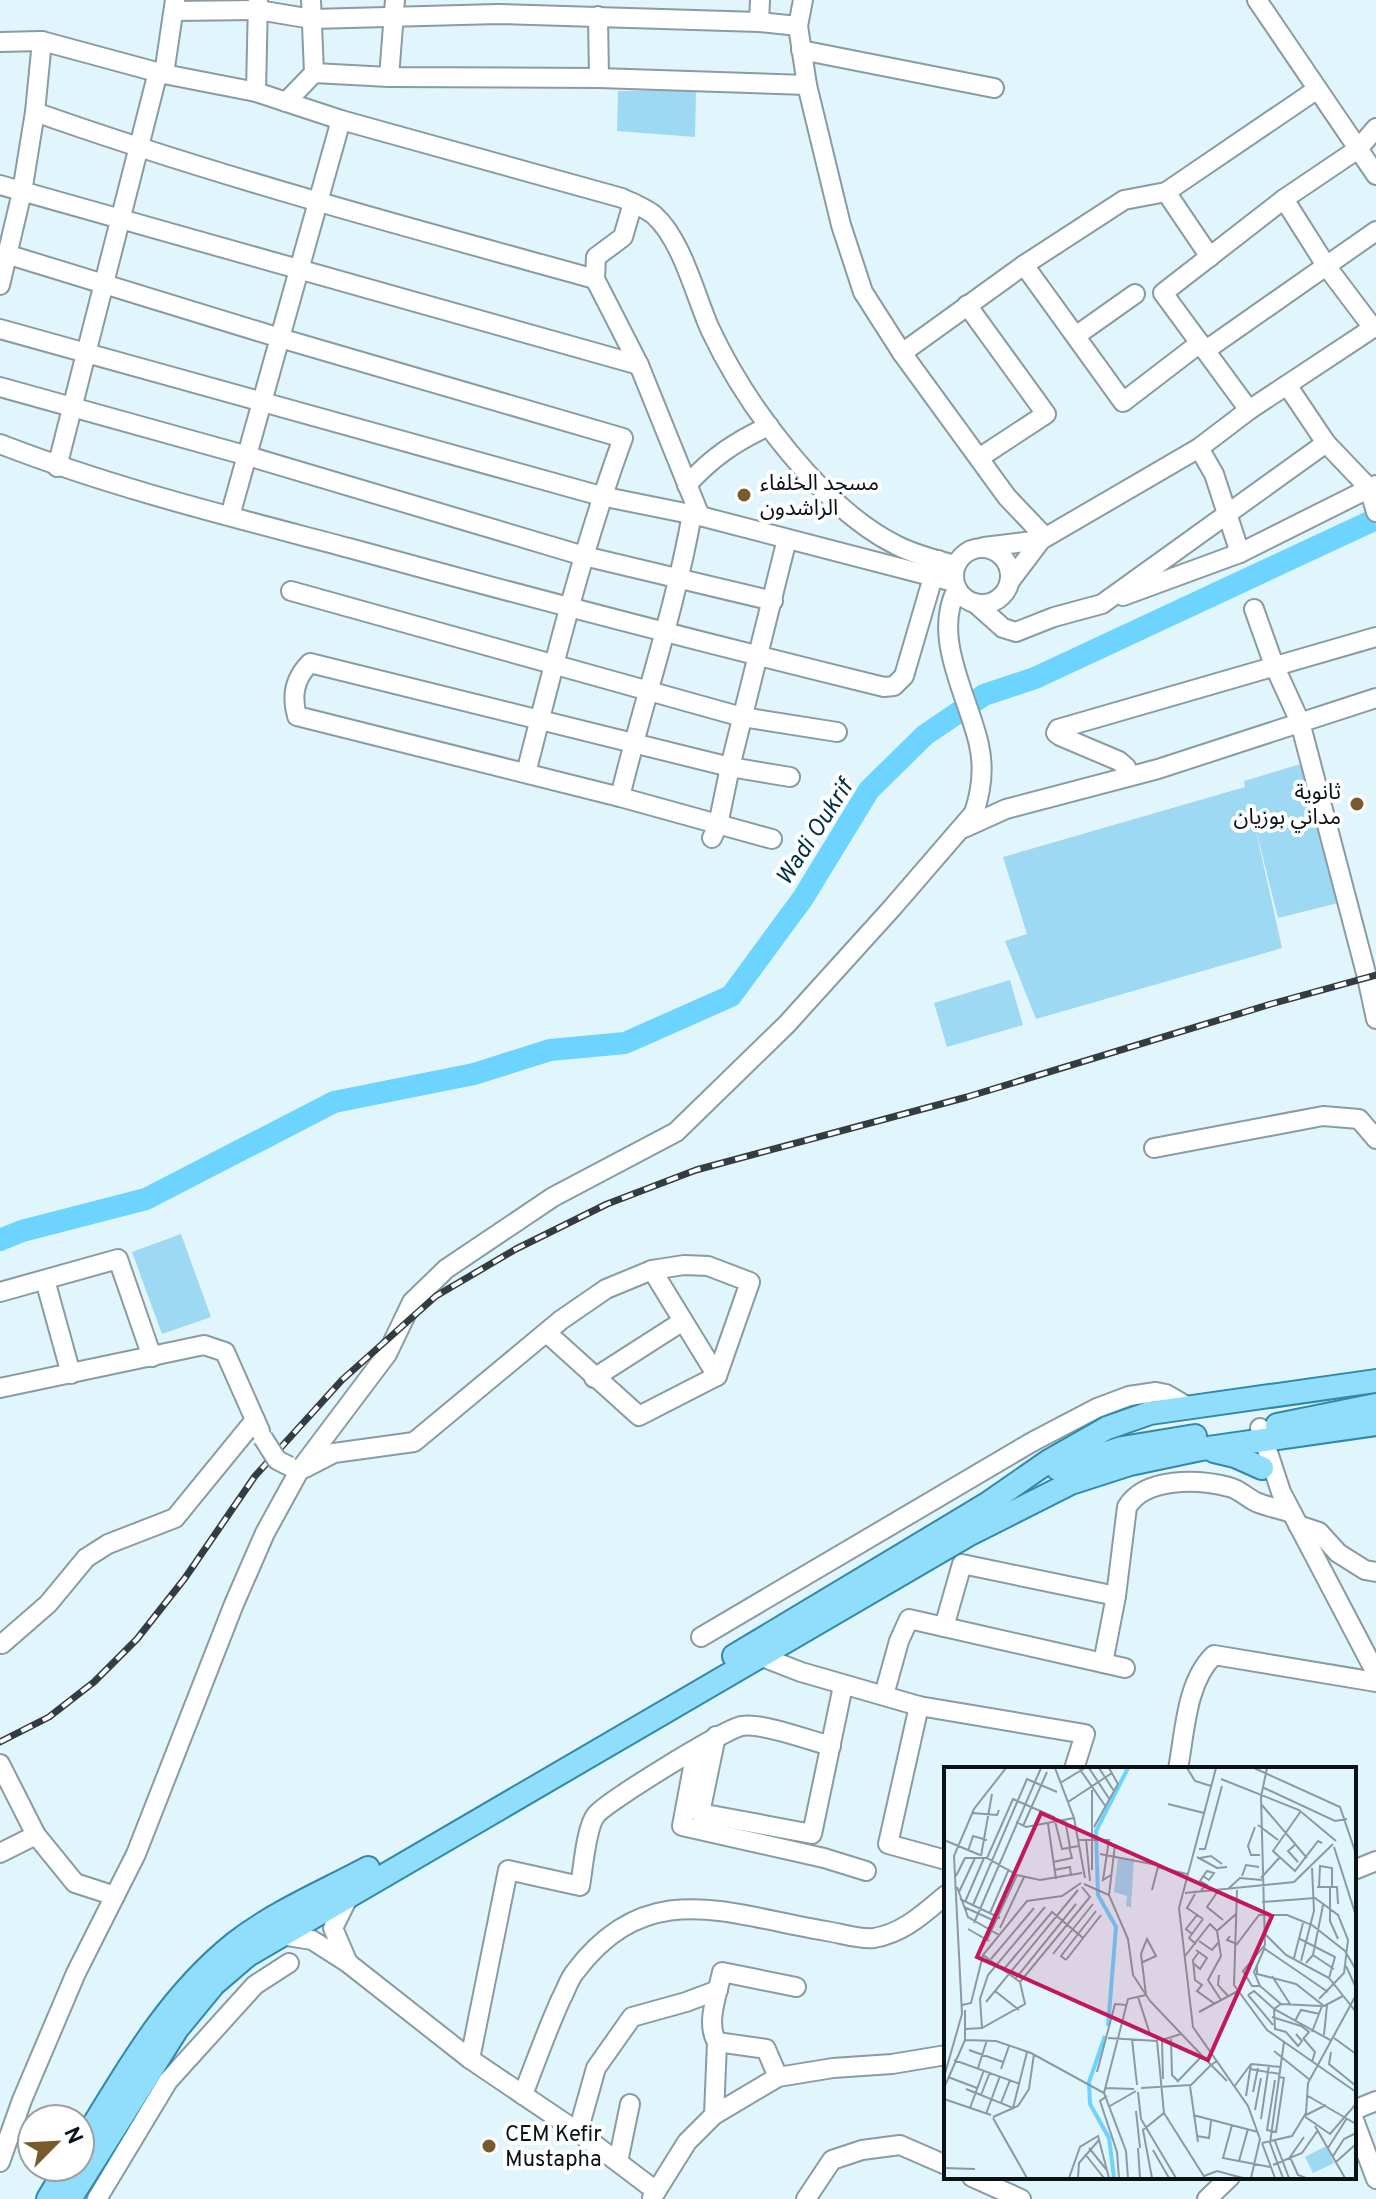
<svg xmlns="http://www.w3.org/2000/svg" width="1376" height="2199" viewBox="0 0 1376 2199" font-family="Overpass,'Noto Sans Arabic',sans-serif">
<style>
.pitch{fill:#9dd9f3}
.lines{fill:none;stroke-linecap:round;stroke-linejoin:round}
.river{stroke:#6cd4fe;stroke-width:22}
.minor-casing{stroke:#899ba3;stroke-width:22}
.major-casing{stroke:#3188a9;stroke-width:26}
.minor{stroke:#fff;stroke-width:18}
.major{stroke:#90defb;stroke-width:22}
.rail-casing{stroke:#333d41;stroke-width:7}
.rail{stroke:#fff;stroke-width:4;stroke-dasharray:12;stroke-linecap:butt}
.minor-bridge-casing{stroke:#899ba3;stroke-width:22;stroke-linecap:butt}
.minor-bridge{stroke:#fff;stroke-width:18}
.poi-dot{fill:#795a2f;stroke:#fff;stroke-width:3}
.labels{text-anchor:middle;stroke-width:8;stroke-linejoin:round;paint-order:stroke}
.poi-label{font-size:22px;fill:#0b1215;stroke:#fff;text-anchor:start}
.water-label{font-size:24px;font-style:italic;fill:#003243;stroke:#fff}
.inset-river{fill:none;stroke:#6cd4fe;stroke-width:4}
.inset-road{fill:none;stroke:#8b9aa0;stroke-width:2}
.view{fill:#c2185b;fill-opacity:0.15;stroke:#c2185b;stroke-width:4}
.inset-edge{fill:none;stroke:#0b1215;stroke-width:4}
</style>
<rect width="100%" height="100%" fill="#e1f5fd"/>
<g class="pitch">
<polygon points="696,90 695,137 617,131 618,91"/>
<polygon points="1301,764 1338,903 1278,918 1254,822 1282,948 1036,1019 1005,941 1027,934 1003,857 1245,787 1244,781"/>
<polygon points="1010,980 1023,1025 947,1047 934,1003"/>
<polygon points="181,1234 211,1317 162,1334 132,1252"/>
</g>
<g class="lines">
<polyline class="river" points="0,1240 22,1231 146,1199 334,1102 474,1074 550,1050 625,1043 731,996 803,898 869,790 925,735 984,695 1035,678 1376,519"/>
<defs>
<g id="minor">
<polyline points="803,0 798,26 807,85 841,225 863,292 902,353 1007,497 1045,537"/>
<polyline points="1257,0 1376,175"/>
<polyline points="174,11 258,10 312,19 498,14 759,22 798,26"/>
<polyline points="598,16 599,78"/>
<polyline points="759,22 760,0"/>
<path d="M0,42L42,41L164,74L256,92L341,120L622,198C632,203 646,208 654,215C682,240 695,295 710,329C745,404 822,509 898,546C916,555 936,560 955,565"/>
<polyline points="801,50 994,88"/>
<polyline points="314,73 389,77 599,78 807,85"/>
<polyline points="164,74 175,0"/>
<polyline points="389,77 395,0"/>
<polyline points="256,92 258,0"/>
<polyline points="286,102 314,73 311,0"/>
<path d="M35,112C219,177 407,227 595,279"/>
<polyline points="0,185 639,365"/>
<polyline points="1166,192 1210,257"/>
<polyline points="1284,199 1327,267 1373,328"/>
<polyline points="633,203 623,237 596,257 595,279 639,365 700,516"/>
<path d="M6,254L280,338L623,438C583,547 555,660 526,773"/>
<polyline points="1024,265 1123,402 1200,343"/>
<polyline points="0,285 22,192 35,112 42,41"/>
<polyline points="967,305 1046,414 979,458"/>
<polyline points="0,329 601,496 700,516 954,582"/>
<polyline points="1077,335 1135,294"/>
<polyline points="1206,350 1376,231"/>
<polyline points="902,353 1024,265 1124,200 1166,192 1316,90"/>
<polyline points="1287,385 1326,443 1369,488 1376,512"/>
<polyline points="0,387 248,456 584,556 773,601"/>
<polyline points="1249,410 1163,293 1284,199 1358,149 1376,128"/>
<path d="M0,444C113,488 232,517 349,548C527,597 705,643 884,687L894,686L904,676L938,560"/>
<polyline points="1199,448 1214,474 1240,553"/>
<polyline points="57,467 158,72"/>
<path d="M687,485C711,458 736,441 769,426"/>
<polyline points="230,516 341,120"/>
<polyline points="984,547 1041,540"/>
<circle cx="982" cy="576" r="28"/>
<polyline points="1010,581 1041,540 1199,448 1249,410 1376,326"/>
<polyline points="291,591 742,717 837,732"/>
<polyline points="1123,596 1240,553 1376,485"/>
<polyline points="975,603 1003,628 1016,632 1054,617 1102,604 1326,443"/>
<polyline points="1254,609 1274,665 1300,722 1367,977 1376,1019"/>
<polyline points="1129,776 1126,767 1119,761 1060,736 1056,733 1058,729 1376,637"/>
<path d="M620,797C643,702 675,610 692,514"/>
<polyline points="964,828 1006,809 1158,769 1376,698"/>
<polyline points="712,838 718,825 730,767 787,539"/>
<path d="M772,839L620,797L297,716C291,695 295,678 310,663L730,767L790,777"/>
<polyline points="1154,1148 1323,1116 1359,1119 1376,1139"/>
<polyline points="652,1270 717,1376"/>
<polyline points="45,1280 71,1374"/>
<polyline points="0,1292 118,1259 152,1357"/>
<polyline points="594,1378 683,1321"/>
<polyline points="0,1388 204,1345 225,1352 260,1431"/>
<polyline points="1260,1428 1281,1492 1376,1673"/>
<polyline points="305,1468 334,1453 414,1442 561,1320 606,1289 652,1270 684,1265 708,1266 750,1282 717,1376 639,1416 547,1333"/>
<polyline points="1298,1525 1319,1532 1338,1553 1365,1570 1376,1572"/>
<polyline points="944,1627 962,1564 1116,1596"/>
<polyline points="701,1637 1032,1442 1097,1408 1129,1396 1156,1392 1166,1394 1190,1408"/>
<polyline points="2,1644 48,1604 86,1558 108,1544 175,1518 255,1420"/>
<polyline points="752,1653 801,1672 919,1706 1085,1734 1074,1769"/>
<path d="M1103,1663L1116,1596L1127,1507C1145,1477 1198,1479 1229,1487C1239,1489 1247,1498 1256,1502C1268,1507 1280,1509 1292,1513"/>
<polyline points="884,1695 899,1641 909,1619 1125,1668"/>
<polyline points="919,1706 888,1844 946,1860"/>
<polyline points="716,1736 700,1813 812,1834 843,1686"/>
<polyline points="696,1751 682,1826 824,1858 866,1871"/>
<polyline points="0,1764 36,1835 75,1883 115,1896"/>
<path d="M1178,1769C1185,1732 1186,1682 1214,1655L1376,1682"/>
<polyline points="0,1853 36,1835"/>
<polyline points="1354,1870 1376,1861"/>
<polyline points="281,1935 312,1940 348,1963 333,1928 349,1896"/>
<polyline points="348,1963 470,2059 578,2132 656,2191"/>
<path d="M470,2059L508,1870L580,1886C583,1870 586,1827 596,1815C606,1802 726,1728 742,1726C761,1722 811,1741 831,1746"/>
<path d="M778,2077L766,2049L717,2042C705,2023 718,1993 722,1972L796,1987"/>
<path d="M523,2095C535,2063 547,2030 561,1999C566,1990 569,1979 575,1972C648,1875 728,1915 826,1931C840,1933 860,1940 874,1938C904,1933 924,1913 946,1895"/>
<polyline points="1354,2110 1376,2101"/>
<polyline points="714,2115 717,2042"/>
<polyline points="1354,2120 1376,2179"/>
<polyline points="578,2132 596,2068 632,2017 686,2002 718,1990"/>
<path d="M0,2162L22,2100L76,1973L136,1854L234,1604L265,1533L299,1471L387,1354L412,1302L446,1269L553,1197L676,1132L787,1024L892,908L974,813C981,792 984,767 979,745C969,698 931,637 957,589"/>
<polyline points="618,2162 630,2104"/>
<polyline points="972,2177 1021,2199"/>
<polyline points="652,2198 687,2142 714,2115 778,2077 833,2068 892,2064 946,2055"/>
<polyline points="97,2199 168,2081 255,1985 289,1963"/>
<polyline points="806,2199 832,2160 862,2150 900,2145 946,2165"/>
<polyline points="1207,2199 1230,2177"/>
</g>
<g id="major">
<polyline points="1277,1425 1376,1405"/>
<polyline points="1214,1451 1235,1456 1262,1468"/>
<polyline points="1058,1469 1122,1448 1195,1436"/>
<polyline points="734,1656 987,1504 1049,1461 1107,1428 1150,1413 1376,1381"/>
<path d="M80,2147C125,2074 166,1998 235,1943C275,1912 323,1892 368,1868"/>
<polyline points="48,2199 67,2167"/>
<polyline points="70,2199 177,2029 214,1984 248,1955 968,1535 1071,1483 1130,1464 1201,1449 1376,1424"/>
</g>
</defs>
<use href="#minor" class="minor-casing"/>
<use href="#major" class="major-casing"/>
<use href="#minor" class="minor"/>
<use href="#major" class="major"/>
<defs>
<polyline id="rail" points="0,1742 49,1717 94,1682 137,1639 185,1578 255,1476 342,1380 436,1296 516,1249 607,1204 696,1170 967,1097 1271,1004 1376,975"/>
</defs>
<use href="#rail" class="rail-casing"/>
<use href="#rail" class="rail"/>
<defs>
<polyline id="minor-bridge" points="263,1438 277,1460 289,1466"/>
</defs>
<use href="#minor-bridge" class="minor-bridge-casing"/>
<use href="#minor-bridge" class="minor-bridge"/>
</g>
<g class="poi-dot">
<circle cx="744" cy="495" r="8"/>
<circle cx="1357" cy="804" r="8"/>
<circle cx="489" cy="2146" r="8"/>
</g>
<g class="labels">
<g class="poi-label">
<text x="760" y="490">مسجد الخلفاء<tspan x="760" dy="25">الراشدون</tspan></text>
<text x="1341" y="799" text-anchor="end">ثانوية<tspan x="1341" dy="25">مداني بوزيان</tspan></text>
<text x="505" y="2141">CEM Kefir<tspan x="505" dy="25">Mustapha</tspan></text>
</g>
<g class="water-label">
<text transform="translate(814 832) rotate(-57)" y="8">Wadi Oukrif</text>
</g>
</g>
<g transform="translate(944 1767)">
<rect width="412" height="412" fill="#e1f5fd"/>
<path d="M174,90L190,92L187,140L182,139L183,129L170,125ZM382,379L390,396L369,406L361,390Z" fill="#9dd9f3"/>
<path class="inset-river" d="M164,259L172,160L154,128L152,64L184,1M161,269L145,315L146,337L165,371L170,411"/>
<path class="inset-road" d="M111,1L130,51L141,111M135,1L162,40M145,1L166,33M155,1L170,24M243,1L251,14L267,19M272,1L235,141L249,260L304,339L316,372L307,411M310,1L396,40L412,87M277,12L355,43L392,74M116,16L141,1M318,20L391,54L403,52M148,23V103M317,30L323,1M124,35L168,6M224,37L260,46M317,37L363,91M357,44L329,84L351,104L374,74L378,76M28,46L53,48L55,43M121,53L126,80M72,55L82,60L130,51M104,57L112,112M314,58L334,73M79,59L103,5M150,60L174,17L165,1M311,60L304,79L307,88H316M142,72L146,114M0,73L36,88M134,73H165L159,113L167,108M352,77L344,84L354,95M390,80L412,149M255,82H261L278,19M24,84L29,69L43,73M156,87L218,99M37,89L48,27M253,90L273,101L283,100M43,91L69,32L110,50L118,82L135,79M256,91L267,89L278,97M109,95L128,91L125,80M110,103L126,100L127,109M12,109L21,91H43L73,108L96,113L138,106M298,109L302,98L315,100M317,111L336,90M140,117L165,128L184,172L189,208L206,234L267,298L273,294M13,120L24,150L55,168M373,120H393L394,137M375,120L376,99L388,101V120M386,120V154L394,172M284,122L296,111L318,113M208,123L214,100L243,107M257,123L263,118L256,114L263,104L270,106L265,113L259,109M293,123L290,218L323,263L412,325M274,124L263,140L279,153M15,125L31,91M241,126L350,115L389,77M251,127L243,141L259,152M165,128L171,78M16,132L56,151M21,135L40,91M318,135L371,131L394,148L404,173L400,206L375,232M29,138L83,12L113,25M20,140L51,154M46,146L65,102M30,156L97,1M56,161L80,110M24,162L45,174M320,166L342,188L385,211L412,245M248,167L242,162L253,148M286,169L283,173L293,177L315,148H343L368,158L401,184L412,203M356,172L391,190L385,211M43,173L73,108M255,174L268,183L274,176M252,177L245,171L259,152M321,180L310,205L316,219L337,237M321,182L384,225M255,185L249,193L251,213L258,218L253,224L271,237M109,187L149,137M369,188L390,202M241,189L266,157L273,164M350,191L359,156M47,192L90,141M122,193L117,189L152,144M122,193L157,148M357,194L370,144L368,101M249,196L256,202L263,191L252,183M362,196L369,188L379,138M313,198V207L352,217L380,239L399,229M402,199L412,221M60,202L108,145L139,171M275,208L274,218L284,229M328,209L346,237M72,211L132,137M76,215L146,130L138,120M316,219H308L299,204L321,178L317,30M51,224L75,243M304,228L310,224L330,242L388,274M304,228L329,258M194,230L206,267M277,233L264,213L277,189L273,164L292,147M42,235L134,123M18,238L27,236L39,188L83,134L118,129L137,116M255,245L294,224M328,250L357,259L365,265L359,272M351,254L357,243L376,247M38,261L36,232L44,208L101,140M22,262L38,261L81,237L76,215L39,188M368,265L378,239M352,267L358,274L354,279L342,265L331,262L330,242L337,237L377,239M380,268L383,238M164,271L213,274L220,346L199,363L208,411M359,271L371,285L368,295M390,271L412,287M188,272L193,318M227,272L228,308L234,314M21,273L52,274L87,286L160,326L182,384L184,411M25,283L59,295M330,284L366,313M387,285L385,297L412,319M10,293L76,317M307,297L337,300M34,301L43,273M57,302L65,279M306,302L336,307M153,305L171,237L183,238M0,310L18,247L10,89L30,42L62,1M4,310L33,321M219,312L218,273L237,267M331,313L323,363L332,365L340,311L335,310M233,315L258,289M246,319L254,375M290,320L307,297M0,321L21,273V243M162,321L190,322M197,321L247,318L267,298L283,314M22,322L69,341L83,285M194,325L197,352L232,411M309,325L314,301M160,326L184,232L202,228L197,187L203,172L212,189L199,195M37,328L46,305M163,329L156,334L173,385L175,411M302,329L307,297M364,329L412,357M0,332L47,348M57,336L66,313M166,339L192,324M26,341L40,303M311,343L317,311M192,344L196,381M220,346L261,411M42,347L56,309M249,348L314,365M360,349L386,367L412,337M360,349L382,338M49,350L74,339L85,322L90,287M49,351L83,411M317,352L325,298M288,358L279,391L326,400M371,359L401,411M253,369L265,371L267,354M360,370L346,390L354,408L362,411M331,374L345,411M318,376L348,369L362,346L364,316L412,228M318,376L331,411M145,381L162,402M194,381L196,411M384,381L403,351M209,383L225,411M141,387L160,411M389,389L400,372L412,366M295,394L304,362M392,395L412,377M329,398L358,386L374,363M0,401L31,402M260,409L273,404L299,411M125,411L136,380L154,369L165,411M134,411L135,396L155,373M339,411L326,376L340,275"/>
<path class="view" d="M97,46L328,149L264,293L33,190Z"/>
<rect width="412" height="412" class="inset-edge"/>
</g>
<g transform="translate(56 2143) rotate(66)"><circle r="38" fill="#ffffff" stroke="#9da0a1" stroke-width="2"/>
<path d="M0-6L14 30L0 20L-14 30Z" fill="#795a2f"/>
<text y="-12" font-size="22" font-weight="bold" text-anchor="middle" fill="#0b1215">N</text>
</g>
</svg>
